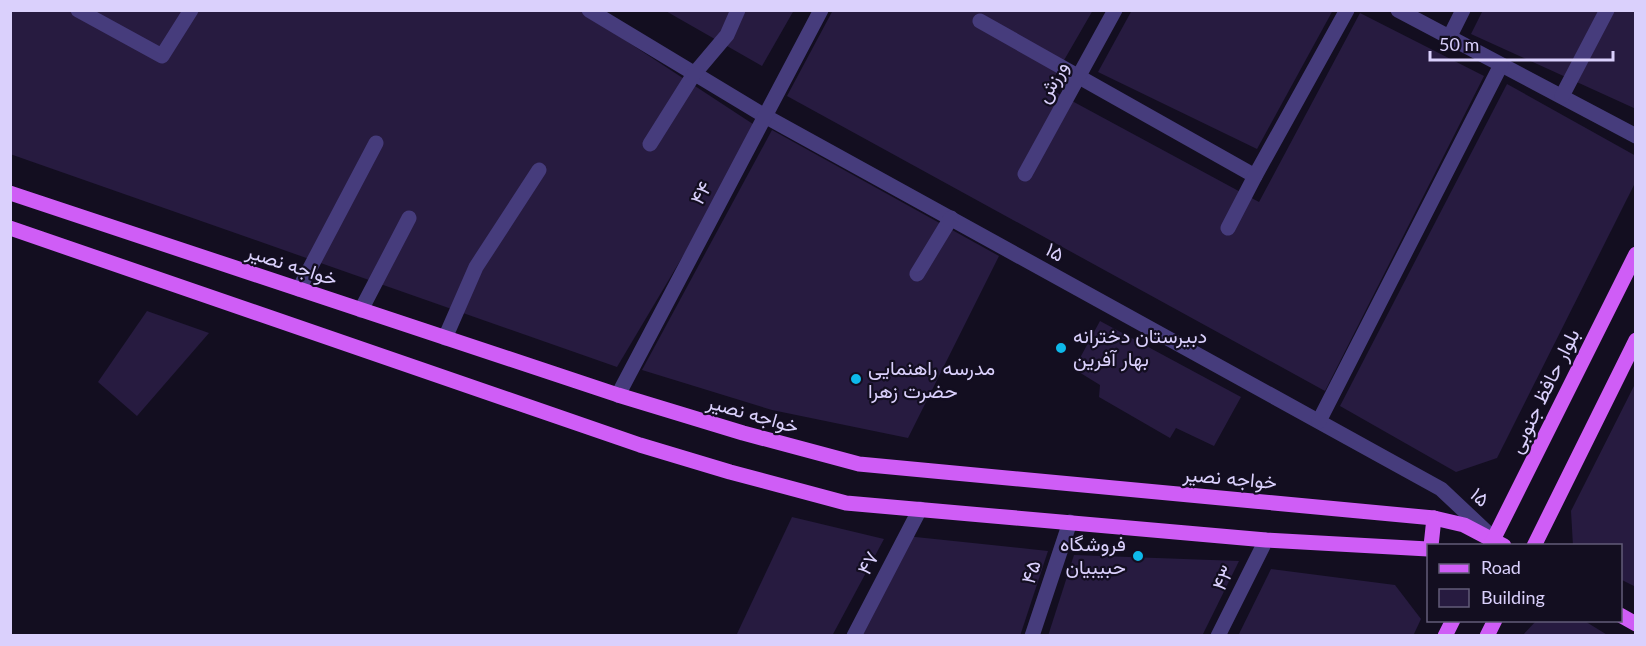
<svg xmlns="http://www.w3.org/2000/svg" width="1646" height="646" viewBox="0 0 1646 646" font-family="Lato,Vazirmatn,sans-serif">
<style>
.building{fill:#271b40}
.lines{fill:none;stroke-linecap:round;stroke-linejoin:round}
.minor{stroke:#463c7c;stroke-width:15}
.major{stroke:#cf5df6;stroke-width:15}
.poi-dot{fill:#0eb9ea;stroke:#130e20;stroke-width:2}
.labels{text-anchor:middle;stroke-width:4.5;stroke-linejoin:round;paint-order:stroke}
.street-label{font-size:20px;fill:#dad0fc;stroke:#130e20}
.poi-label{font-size:20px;fill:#dad0fc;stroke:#130e20;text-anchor:start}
</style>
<rect width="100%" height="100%" fill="#130e20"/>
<g class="building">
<polygon points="10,10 579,10 759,128 617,367 10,154"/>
<polygon points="664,10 794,10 762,66"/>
<polygon points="833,10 1093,10 1048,88 1259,202 1360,13 1484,76 1325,391 787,96"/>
<polygon points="1132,10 1333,10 1257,149 1098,72"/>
<polygon points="1483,10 1636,10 1636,109 1471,34"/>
<polygon points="1507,84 1636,156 1636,181 1497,458 1456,472 1340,406"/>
<polygon points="772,130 999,256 908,438 772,410 642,370"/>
<polygon points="147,311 209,333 137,416 98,382"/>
<polygon points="1100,321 1241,397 1214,446 1176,428 1170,438 1099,397 1100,385 1074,369"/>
<polygon points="1636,382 1636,587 1620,579 1620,546 1573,546 1571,511"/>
<polygon points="792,517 884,539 832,636 736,636"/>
<polygon points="906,536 1048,551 1020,636 859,636"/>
<polygon points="1074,555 1239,561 1202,636 1048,636"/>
<polygon points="1271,569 1395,585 1421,619 1413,636 1238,636"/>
<polygon points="1537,620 1583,620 1609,636 1522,636"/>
</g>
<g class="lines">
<g class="minor">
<polyline points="78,10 162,56 191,10"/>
<polyline points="589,10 765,116 1441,489 1492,537"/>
<polyline points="1398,10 1636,136"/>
<polyline points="980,21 1255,176"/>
<polyline points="1449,38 1463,10"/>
<polyline points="1562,96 1607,10"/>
<polyline points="650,144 694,74 727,35 738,10"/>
<polyline points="1025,174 1115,10"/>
<polyline points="1228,228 1255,176 1347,10"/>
<polyline points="917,274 951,218"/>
<polyline points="299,289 376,143"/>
<polyline points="361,310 409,218"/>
<polyline points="445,338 476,267 539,170"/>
<polyline points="618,395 821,10"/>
<polyline points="1319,421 1501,65"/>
<polyline points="854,636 920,509"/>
<polyline points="1032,636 1070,522"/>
<polyline points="1218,636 1266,540"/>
</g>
<g class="major">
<polyline points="10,193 618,395 743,433 859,464 1434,518 1464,525 1504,546"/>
<polyline points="10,228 640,445 730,472 846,503 1266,540 1428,549"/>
<polyline points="1431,546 1434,518"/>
<polyline points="1490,546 1636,254"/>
<polyline points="1534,546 1636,340"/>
<polyline points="1620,615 1636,624"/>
<polyline points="1445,636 1453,620"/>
<polyline points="1487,636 1495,620"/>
</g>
</g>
<g class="poi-dot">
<circle cx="1061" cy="348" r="6"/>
<circle cx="856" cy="379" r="6"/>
<circle cx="1138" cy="556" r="6"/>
</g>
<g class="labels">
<g class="street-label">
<text transform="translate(1052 82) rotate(-61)" y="7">ورزش</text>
<text transform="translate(701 193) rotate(-62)" y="7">۴۴</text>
<text transform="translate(1055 252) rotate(29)" y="7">۱۵</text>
<text transform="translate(292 265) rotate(18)" y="7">خواجه نصیر</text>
<text transform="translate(1544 391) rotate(-64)" y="7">بلوار حافظ جنوبی</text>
<text transform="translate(753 414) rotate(16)" y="7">خواجه نصیر</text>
<text transform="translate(1230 478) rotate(5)" y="7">خواجه نصیر</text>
<text transform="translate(1480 497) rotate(43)" y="7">۱۵</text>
<text transform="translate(868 563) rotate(-62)" y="7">۴۷</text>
<text transform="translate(1031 572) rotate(-72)" y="7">۴۵</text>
<text transform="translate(1223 578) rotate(-64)" y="7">۴۳</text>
</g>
<g class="poi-label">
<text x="1073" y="343">دبیرستان دخترانه<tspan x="1073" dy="23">بهار آفرین</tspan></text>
<text x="868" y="375">مدرسه راهنمایی<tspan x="868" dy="23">حضرت زهرا</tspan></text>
<text x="1126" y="551" text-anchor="end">فروشگاه<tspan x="1126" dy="23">حبیبیان</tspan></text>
</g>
</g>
<rect width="1646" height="646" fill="none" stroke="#dad0fc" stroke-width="24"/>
<rect x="1427" y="544" width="195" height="78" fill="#130e20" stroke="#635c78" stroke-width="1.5"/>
<rect x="1439" y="564" width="30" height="9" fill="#cf5df6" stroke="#635c78" stroke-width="1.5"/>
<text x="1481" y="574" font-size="18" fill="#dad0fc">Road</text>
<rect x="1439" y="589" width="30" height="18" fill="#271b40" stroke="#635c78" stroke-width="1.5"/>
<text x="1481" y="604" font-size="18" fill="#dad0fc">Building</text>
<path d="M1430 51v9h183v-9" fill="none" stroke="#dad0fc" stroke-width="3"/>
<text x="1439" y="51" font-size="18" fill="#dad0fc" stroke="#130e20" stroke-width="4.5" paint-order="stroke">50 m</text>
</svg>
